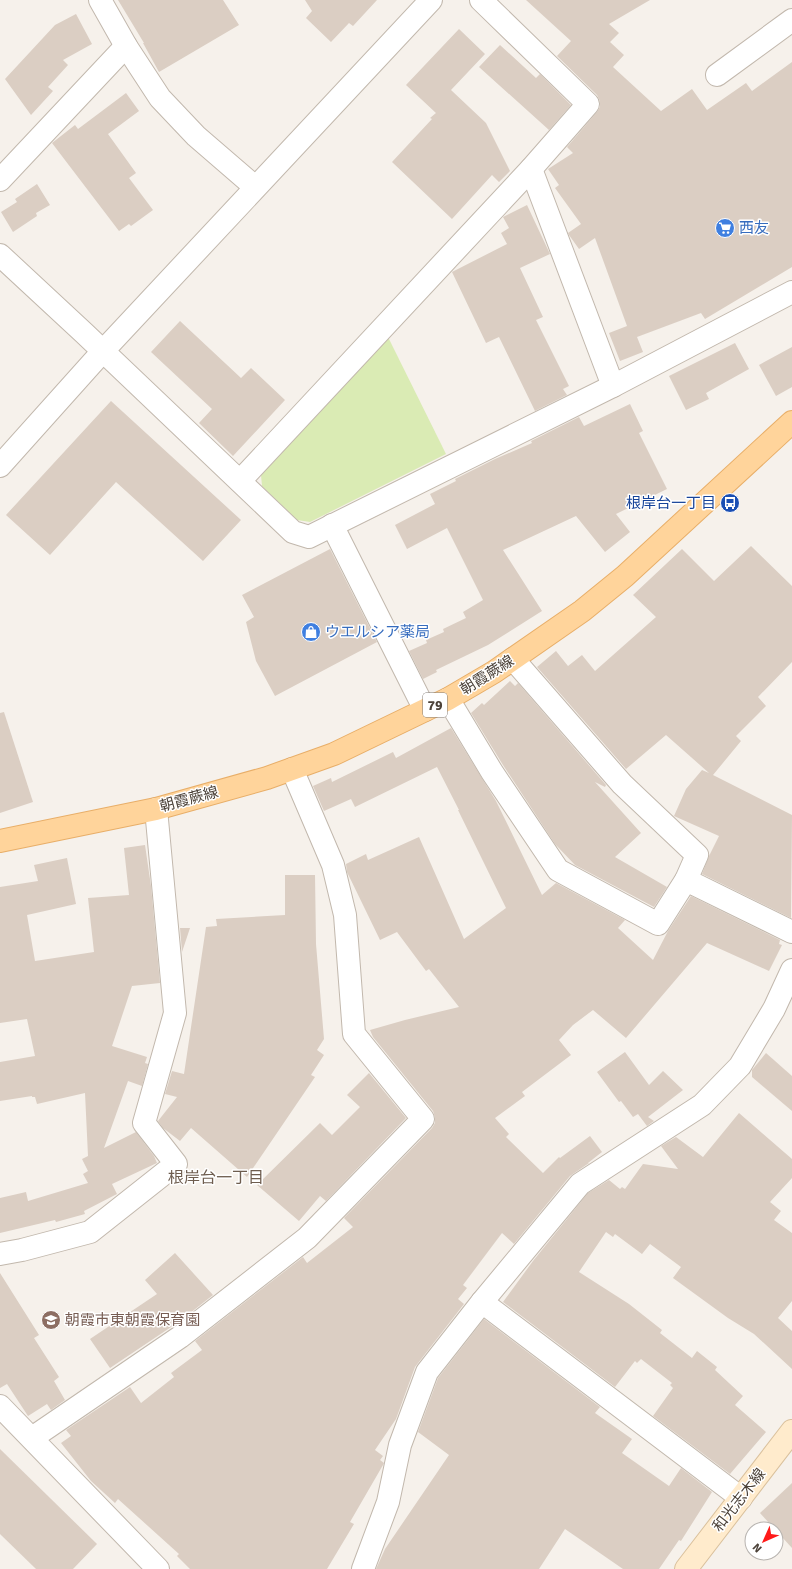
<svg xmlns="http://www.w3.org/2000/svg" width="792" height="1569" viewBox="0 0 792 1569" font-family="Signika,'Noto Sans JP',sans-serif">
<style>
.green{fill:#daebb4}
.building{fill:#dbcec3}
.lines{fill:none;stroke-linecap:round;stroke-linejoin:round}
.minor-casing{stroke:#c2b8ad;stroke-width:24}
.tertiary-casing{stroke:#c2b8ad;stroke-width:24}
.secondary-casing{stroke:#dac19d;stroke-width:24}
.primary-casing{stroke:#e8ae68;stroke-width:24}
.minor{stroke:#fff;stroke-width:22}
.tertiary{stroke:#fff;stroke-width:22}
.secondary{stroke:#ffebcc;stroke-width:22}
.primary{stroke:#ffd49b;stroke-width:22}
.labels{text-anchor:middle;stroke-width:3;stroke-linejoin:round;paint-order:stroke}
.shield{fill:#fff;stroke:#817a74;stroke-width:1}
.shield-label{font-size:14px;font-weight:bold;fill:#4b4138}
.shop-label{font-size:15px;fill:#366cbe;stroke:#fff;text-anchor:start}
.transit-label{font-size:15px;fill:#164399;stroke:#fff;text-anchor:end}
.street-label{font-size:15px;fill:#4b4138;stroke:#fff}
.education-label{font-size:15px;fill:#785e54;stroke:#fff;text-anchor:start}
.neighbourhood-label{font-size:16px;fill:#6e5d4f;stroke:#fff}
</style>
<rect width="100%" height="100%" fill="#f6f1eb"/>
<polygon class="green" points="388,337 446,454 310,522 297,520 262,486 261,475"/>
<g class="building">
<polygon points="118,0 223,0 239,25 159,72 143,43 144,43"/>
<polygon points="305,0 377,0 353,26 349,23 331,42 306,18 312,11"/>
<polygon points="526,0 650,0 609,24 619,33 610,42 624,55 613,67 661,111 692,89 707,110 746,83 752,91 792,62 792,267 705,319 701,313 637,337 643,352 620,361 609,333 627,326 595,238 579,249 569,235 568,233 581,224 555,188 559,185 548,169 573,153 567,147 597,112 600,107 600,101 597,95 557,56 571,41"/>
<polygon points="76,14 92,44 63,60 68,65 48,87 53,91 31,115 5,79 55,25"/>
<polygon points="459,29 485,54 451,90 486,123 510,171 499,182 492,175 452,219 392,162 432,119 430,118 436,113 406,85"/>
<polygon points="500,45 536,78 540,74 571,105 549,130 479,67"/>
<polygon points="126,93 139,111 108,134 136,173 129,178 153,210 131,226 129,224 119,231 52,143 75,125 78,129"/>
<polygon points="37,184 50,205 36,213 37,216 13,232 1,212 17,202 15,199"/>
<polygon points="527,205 550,254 520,268 543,317 536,320 569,386 563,389 567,395 535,411 499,337 486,343 452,272 507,244 501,233 509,228 503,217"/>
<polygon points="180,321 241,378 251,368 285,400 233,456 199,423 212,409 151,352"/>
<polygon points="735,343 749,369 706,393 709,399 686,410 669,376"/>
<polygon points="792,347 792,387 776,396 759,365"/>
<polygon points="111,401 241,520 203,561 116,482 50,555 6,515"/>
<polygon points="630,404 643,431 639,433 667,489 616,514 630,532 605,552 576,516 503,550 542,611 488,645 436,670 437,672 423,679 409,651 427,643 426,640 444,632 443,629 466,618 463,612 483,600 447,528 407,549 395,525 435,504 430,494 456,481 455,479 495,459 532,443 531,441 579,417 584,426"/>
<polygon points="751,546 792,586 792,662 758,697 766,706 736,736 741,741 713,775 792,815 791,918 702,874 709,856 719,836 674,816 686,789 702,770 709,773 666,735 626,769 537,667 556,651 568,666 582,655 595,671 656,617 633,595 682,549 714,581"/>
<polygon points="330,549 377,642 275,696 256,661 246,622 254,617 242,595"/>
<polygon points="510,681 515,686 518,683 606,785 605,787 595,782 641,833 615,857 667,887 654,907 575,865 555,844 503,765 471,713 482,703 484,705"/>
<polygon points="4,712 33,802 0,813 0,713"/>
<polygon points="451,728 496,801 542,895 556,883 625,920 618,928 653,960 668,931 691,896 780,940 779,944 782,945 769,971 707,943 626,1038 593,1010 573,1025 559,1040 571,1055 522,1092 525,1096 495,1118 509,1134 506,1137 543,1173 559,1157 560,1158 590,1136 602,1152 588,1163 589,1163 570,1176 514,1244 502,1233 463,1285 467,1288 458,1299 464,1304 415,1367 396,1419 375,1450 383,1456 380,1460 384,1463 383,1465 350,1522 354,1524 327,1569 190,1569 177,1556 179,1554 118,1499 115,1503 91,1481 61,1443 71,1436 66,1430 130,1387 141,1403 174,1377 171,1373 202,1350 195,1341 303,1257 307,1263 353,1227 344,1218 432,1128 435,1123 435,1117 433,1111 373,1037 370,1030 405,1020 459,1007 429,969 426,971 397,932 380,940 347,872 346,864 366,854 368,860 419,837 464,939 506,908 458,810 459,810 437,767 355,807 351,799 324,811 313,786 331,778 332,782 393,752 396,758"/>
<polygon points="145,845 151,886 160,983 132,986 112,1046 147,1057 145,1063 148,1064 142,1086 128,1081 104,1148 136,1132 154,1156 157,1163 112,1184 117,1194 84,1211 85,1214 56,1222 55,1220 0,1233 0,1198 26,1192 28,1201 88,1183 83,1174 88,1171 82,1159 88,1156 85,1093 37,1104 35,1097 32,1097 32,1096 0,1101 0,1062 35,1056 27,1019 0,1023 0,887 38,881 34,865 67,858 76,904 27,915 35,961 94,952 88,898 129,895 124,848"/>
<polygon points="285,875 315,875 316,944 324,1039 317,1050 324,1055 311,1075 315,1077 247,1177 191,1128 180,1141 163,1128 158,1121 177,1097 165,1094 172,1071 184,1074 206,927 217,926 216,919 285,915"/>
<polygon points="180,928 190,928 182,952"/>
<polygon points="625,1052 649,1085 663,1071 683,1090 648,1117 654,1121 647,1126 638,1114 633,1117 621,1101 619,1102 597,1072"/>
<polygon points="766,1053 792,1076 792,1111 752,1077 752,1070"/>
<polygon points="369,1073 406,1118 326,1201 320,1196 299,1221 257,1185 320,1123 332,1135 360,1107 347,1095"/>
<polygon points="739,1113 792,1159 792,1178 770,1202 781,1211 774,1220 792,1233 792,1301 778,1318 792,1331 792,1369 754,1334 728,1318 673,1278 681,1267 650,1244 642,1254 615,1234 613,1237 606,1232 579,1272 629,1304 662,1330 660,1333 692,1358 697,1351 717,1367 715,1370 743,1396 735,1405 766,1432 730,1474 653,1416 673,1388 670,1385 672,1383 641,1359 637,1363 635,1361 615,1387 503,1302 533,1261 588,1193 609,1180 620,1189 622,1187 625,1189 643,1164 678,1169 661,1146 676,1137 703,1157"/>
<polygon points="175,1253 213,1295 180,1321 110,1368 90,1339 157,1294 145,1280"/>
<polygon points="0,1273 39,1335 34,1338 59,1377 54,1381 65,1400 51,1410 47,1404 28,1416 7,1384 0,1388"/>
<polygon points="484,1319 600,1407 595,1413 632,1439 622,1453 669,1486 681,1468 712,1492 681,1541 679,1540 659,1569 623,1569 565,1529 539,1569 376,1569 385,1549 449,1455 418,1432 438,1378"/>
<polygon points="0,1449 97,1544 73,1569 36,1569 0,1534"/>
<polygon points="792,1483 792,1548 760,1513"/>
</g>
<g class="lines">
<defs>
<g id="minor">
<polyline points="100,0 126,46 160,98 196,136 255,187"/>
<polyline points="717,75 792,20"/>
<polyline points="531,169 613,386"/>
<polyline points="0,180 126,46"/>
<polyline points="0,255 84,333 293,532 309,537 613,386 792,292"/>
<polyline points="240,481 531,169 588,104 481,0"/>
<polyline points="332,525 425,710"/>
<polyline points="513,659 622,784 697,855 686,880"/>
<polyline points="448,699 492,772 558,870 658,924 686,880 792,932"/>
<polyline points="0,1254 22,1250 90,1232 176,1164 144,1123 175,1013 156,809"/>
<polyline points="482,1302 741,1498"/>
<polyline points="0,1406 158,1569"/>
<polyline points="32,1438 180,1337 307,1238 423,1119 354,1034 345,915 333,865 292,769"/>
<polyline points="363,1569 388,1502 400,1445 427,1372 482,1302 580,1184 702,1105 740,1066 774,1009 792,970"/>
</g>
<polyline id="tertiary" points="0,466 103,351 431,0"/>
<polyline id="secondary" points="686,1569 792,1431"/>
<polyline id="primary" points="0,841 156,809 267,778 334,754 448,699 494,672 582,611 625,576 792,422"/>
</defs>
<use href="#minor" class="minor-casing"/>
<use href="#tertiary" class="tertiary-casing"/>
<use href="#secondary" class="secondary-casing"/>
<use href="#primary" class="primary-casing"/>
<use href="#minor" class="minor"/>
<use href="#tertiary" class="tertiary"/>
<use href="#secondary" class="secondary"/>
<use href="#primary" class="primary"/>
</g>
<defs>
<symbol id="supermarket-disc" viewBox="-11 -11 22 22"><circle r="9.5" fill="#3f7fe0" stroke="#fff"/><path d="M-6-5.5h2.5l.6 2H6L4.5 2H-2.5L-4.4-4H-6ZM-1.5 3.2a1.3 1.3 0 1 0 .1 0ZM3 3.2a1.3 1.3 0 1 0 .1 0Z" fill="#fff"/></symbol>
<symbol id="bus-disc" viewBox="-11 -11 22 22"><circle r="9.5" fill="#1a4fb4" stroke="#fff"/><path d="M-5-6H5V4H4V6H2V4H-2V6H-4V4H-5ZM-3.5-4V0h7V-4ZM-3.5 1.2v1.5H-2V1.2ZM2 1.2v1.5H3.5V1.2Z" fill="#fff"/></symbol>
<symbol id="shop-disc" viewBox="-11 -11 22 22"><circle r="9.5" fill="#3f7fe0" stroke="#fff"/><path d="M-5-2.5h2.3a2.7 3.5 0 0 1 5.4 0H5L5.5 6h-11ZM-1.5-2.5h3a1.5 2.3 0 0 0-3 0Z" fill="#fff"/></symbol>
<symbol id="school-disc" viewBox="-11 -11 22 22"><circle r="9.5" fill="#8d6e63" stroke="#fff"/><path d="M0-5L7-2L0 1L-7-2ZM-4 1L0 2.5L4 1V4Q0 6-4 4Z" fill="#fff"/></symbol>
</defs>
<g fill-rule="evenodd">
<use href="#supermarket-disc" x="714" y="217" width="22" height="22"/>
<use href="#bus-disc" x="719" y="492" width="22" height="22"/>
<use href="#shop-disc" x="300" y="621" width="22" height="22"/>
<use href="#school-disc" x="40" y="1309" width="22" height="22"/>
</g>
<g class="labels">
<rect class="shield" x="423" y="693" width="24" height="24" rx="3"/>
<g class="shield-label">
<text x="435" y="710">79</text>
</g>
<g class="shop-label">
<text x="739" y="233">西友</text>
<text x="325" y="637">ウエルシア薬局</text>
</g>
<g class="transit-label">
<text x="716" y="508">根岸台一丁目</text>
</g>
<g class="street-label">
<text transform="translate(487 675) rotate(-32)" y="5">朝霞蕨線</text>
<text transform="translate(189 799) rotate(-15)" y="5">朝霞蕨線</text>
<text transform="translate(739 1500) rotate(-52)" y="5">和光志木線</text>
</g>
<g class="education-label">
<text x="65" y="1325">朝霞市東朝霞保育園</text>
</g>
<g class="neighbourhood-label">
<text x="216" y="1183">根岸台一丁目</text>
</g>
</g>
<g transform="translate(764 1541) rotate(225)"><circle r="19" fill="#ffffff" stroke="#b7b3af"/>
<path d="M0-3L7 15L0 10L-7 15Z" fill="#ff1a19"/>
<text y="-6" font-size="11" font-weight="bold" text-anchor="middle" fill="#4b4138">N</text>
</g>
</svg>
